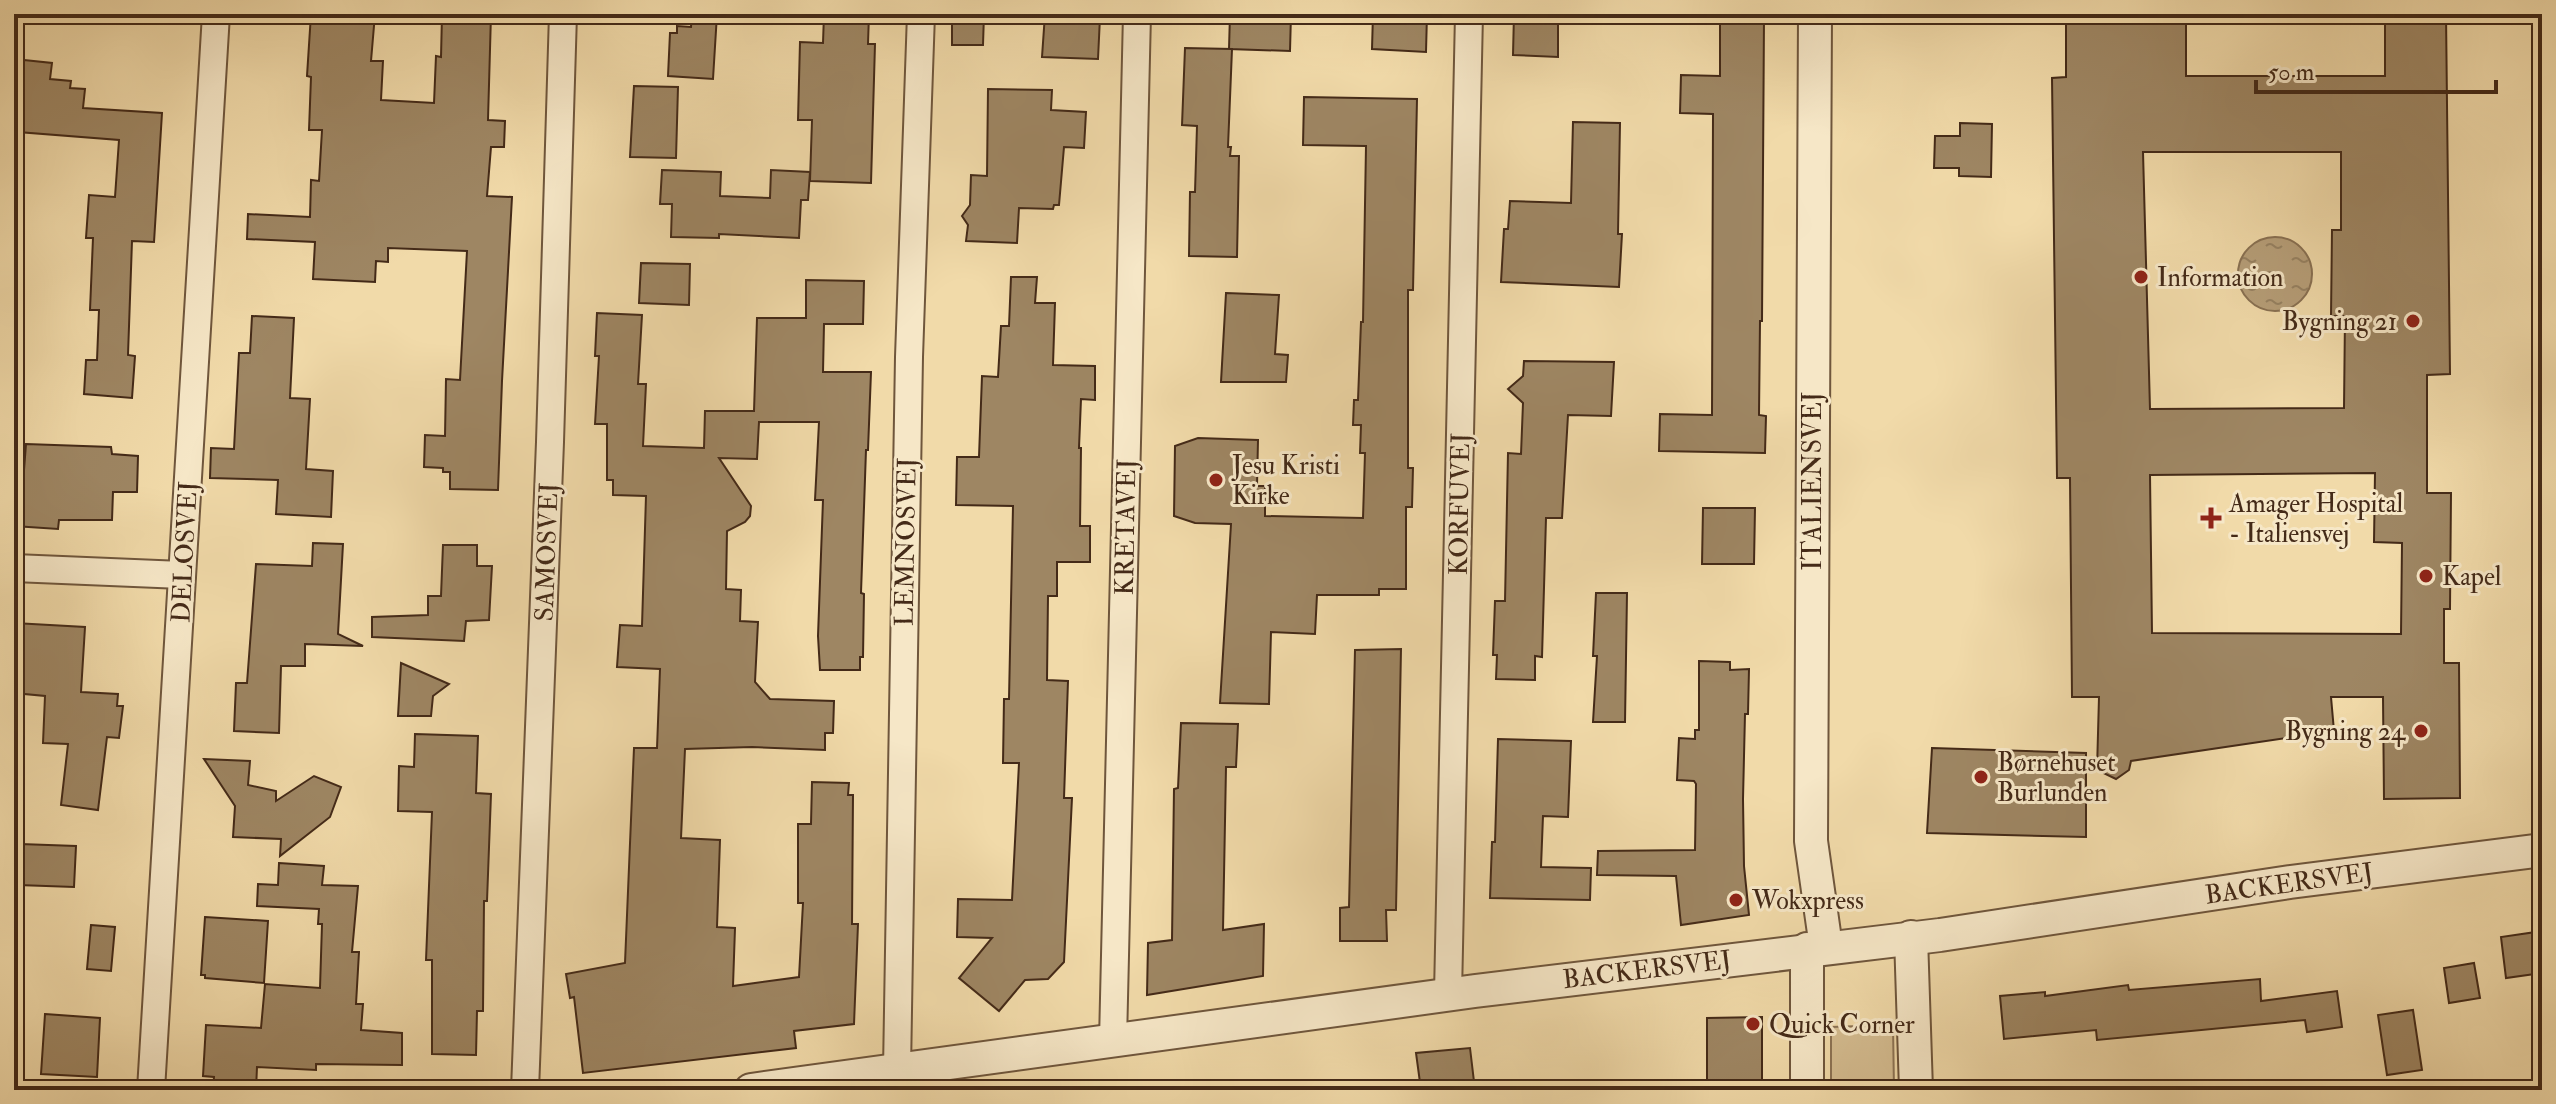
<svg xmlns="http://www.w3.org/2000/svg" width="2556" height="1104" viewBox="0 0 2556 1104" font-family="'IM FELL Double Pica',serif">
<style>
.green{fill:#d4bc90;stroke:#8c7354;stroke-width:2}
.water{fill:url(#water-ripples);stroke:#887052;stroke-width:2}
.building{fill:#9e8663;stroke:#442a18;stroke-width:2;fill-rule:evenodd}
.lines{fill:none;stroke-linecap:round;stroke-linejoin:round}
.minor-casing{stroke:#6f563c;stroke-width:30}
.tertiary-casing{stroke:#6f563c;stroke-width:36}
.minor{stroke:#f6e7c7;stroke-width:26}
.tertiary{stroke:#f6e7c7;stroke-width:32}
.poi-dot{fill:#8f2418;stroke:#f6e7c7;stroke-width:3}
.labels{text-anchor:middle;stroke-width:6;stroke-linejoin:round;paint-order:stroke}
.poi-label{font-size:26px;fill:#442a18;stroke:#f6e7c7;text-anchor:start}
.street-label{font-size:26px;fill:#442a18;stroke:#f6e7c7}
</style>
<defs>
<pattern id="water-ripples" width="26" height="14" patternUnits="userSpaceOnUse" patternTransform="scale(2)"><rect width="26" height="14" fill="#b69e78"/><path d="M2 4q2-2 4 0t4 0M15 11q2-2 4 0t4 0" fill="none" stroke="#968161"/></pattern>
</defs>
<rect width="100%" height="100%" fill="#f1daa9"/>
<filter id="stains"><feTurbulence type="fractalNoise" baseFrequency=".0025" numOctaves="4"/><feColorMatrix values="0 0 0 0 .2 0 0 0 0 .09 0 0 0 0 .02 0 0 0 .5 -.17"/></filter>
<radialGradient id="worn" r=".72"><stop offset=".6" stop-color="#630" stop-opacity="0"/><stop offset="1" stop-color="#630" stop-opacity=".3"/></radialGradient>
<polygon class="green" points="1893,1025 1894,1090 1831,1090 1831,1027"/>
<circle class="water" cx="2275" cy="274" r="37"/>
<g class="building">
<polygon points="311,14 375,14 371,61 383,61 381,100 434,103 436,56 441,57 442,15 491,14 488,120 505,121 504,147 491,147 487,196 512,197 502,381 498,490 450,489 450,472 443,472 443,468 424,467 425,435 445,436 446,379 460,380 467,251 388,248 388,262 376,261 375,282 313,279 315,242 247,239 248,214 310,217 311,180 319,181 322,130 309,130 311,77 307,76"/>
<polygon points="692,14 717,14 713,79 668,76 670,33 677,33 677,26 691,27"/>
<polygon points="824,14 869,14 868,44 875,44 871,183 810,181 812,120 798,120 800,42 823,43"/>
<polygon points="952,14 984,14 983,45 952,45"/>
<polygon points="1045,14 1087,14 1087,17 1100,17 1098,59 1042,57"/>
<polygon points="1230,14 1291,14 1290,51 1229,49"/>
<polygon points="1373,14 1427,14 1426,52 1372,49"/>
<polygon points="1514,14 1558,14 1558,57 1513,55"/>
<path d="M2066,14H2186V76H2385V14H2446L2450,374L2427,375V493H2451L2450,609H2444V663H2459L2460,798L2384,799L2383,697H2331L2334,731L2131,761L2129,770L2116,779L2097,770L2099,697H2072L2070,478H2057L2052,78L2066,77ZM2143,152H2341V230H2332L2331,316H2345L2344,408L2150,409ZM2375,473L2374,542L2402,543L2401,634L2152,633L2150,475Z"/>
<polygon points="1720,17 1764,18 1762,321 1760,321 1759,415 1766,416 1765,453 1659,451 1660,414 1712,415 1713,114 1680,113 1681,75 1720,76"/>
<polygon points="1185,48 1232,49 1228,147 1231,147 1230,156 1239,156 1237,257 1189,256 1190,192 1195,192 1197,126 1182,125"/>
<polygon points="24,60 52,63 50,79 71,81 70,88 85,89 83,108 162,113 154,242 132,241 128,355 135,356 132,398 84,394 86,360 97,360 99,310 90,310 93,238 86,238 89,195 115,197 119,140 18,132"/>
<polygon points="634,86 678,87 676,158 630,157"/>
<polygon points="988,89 1052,90 1051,110 1086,112 1084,148 1064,147 1059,205 1054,205 1053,209 1019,208 1017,243 966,241 968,225 962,216 970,205 971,175 987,176"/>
<polygon points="1304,97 1417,99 1413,290 1408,290 1408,468 1413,468 1412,507 1406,507 1406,589 1379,589 1379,595 1317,595 1315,634 1271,632 1269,704 1220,703 1231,524 1195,523 1174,516 1175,446 1198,438 1258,440 1257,486 1265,486 1265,516 1363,518 1365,453 1360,453 1361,425 1353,425 1354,400 1358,400 1361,322 1363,322 1366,146 1303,145"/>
<polygon points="1573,122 1620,123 1618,234 1622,234 1619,287 1501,282 1504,229 1508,229 1510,201 1571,203"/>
<polygon points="1960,123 1992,124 1991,177 1959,176 1959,168 1934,168 1935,136 1960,136"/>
<polygon points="662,170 721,172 720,196 770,198 771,170 810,172 808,200 801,200 799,238 719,234 719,238 671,237 672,204 660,204"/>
<polygon points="641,263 690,264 689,305 639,303"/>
<polygon points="1011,277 1037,277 1035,303 1055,303 1053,365 1095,366 1095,400 1081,399 1079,448 1081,448 1080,526 1090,526 1090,562 1057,562 1057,596 1048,596 1047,680 1068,681 1064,798 1072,798 1064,962 1048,979 1025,980 999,1011 959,978 992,938 957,937 958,899 1012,900 1019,763 1003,763 1004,699 1009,699 1013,506 956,505 957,457 979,457 982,376 998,377 1001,326 1009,326"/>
<polygon points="806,280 864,281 863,324 824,324 823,372 871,372 868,450 866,450 861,593 864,594 863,657 860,657 860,670 820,670 818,636 823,500 815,500 819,422 759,422 757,459 719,458 751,506 750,516 745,522 727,531 726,589 741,590 740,621 758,622 755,682 770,699 834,701 833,733 825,733 825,750 752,747 685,749 681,838 720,840 717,927 735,928 733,986 799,977 803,903 798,903 798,824 811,824 812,782 849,783 848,795 853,795 852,924 858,924 854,1024 794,1031 796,1048 583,1073 574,997 570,998 566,974 625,963 634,748 657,748 660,669 617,667 620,625 642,626 646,496 613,495 613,480 607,480 607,424 595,424 599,356 595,356 597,313 642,315 638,384 646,384 643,446 704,448 705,411 754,411 757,318 806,318"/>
<polygon points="1226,293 1279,295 1275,354 1288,355 1286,382 1221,382"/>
<polygon points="252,316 294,318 290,398 310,399 306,469 333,471 331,517 276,514 278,480 210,478 211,448 234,449 239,353 250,353"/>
<polygon points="1524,361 1614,362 1611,416 1568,415 1562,518 1546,518 1542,657 1535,656 1535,680 1496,679 1497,655 1493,655 1495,601 1505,601 1508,453 1521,454 1523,403 1508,389 1523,376"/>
<polygon points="26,444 111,447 112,454 138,456 137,492 113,492 112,520 59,520 58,529 14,526 14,496 22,496"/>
<polygon points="1703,508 1755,508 1754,564 1702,564"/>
<polygon points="313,543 343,544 338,634 363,646 305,644 305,666 281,666 279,733 234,731 236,683 247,683 256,564 312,566"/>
<polygon points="443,545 477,545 477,566 492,566 489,620 466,621 464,641 372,637 372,617 428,615 428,596 441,596"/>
<polygon points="1596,593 1627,593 1625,722 1593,722 1597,656 1593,656"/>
<polygon points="14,623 85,627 81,692 118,694 117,706 123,706 119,738 107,737 98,810 61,805 68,744 43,743 45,696 14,693"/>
<polygon points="1401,649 1396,910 1386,910 1387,941 1340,941 1340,908 1349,907 1355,650"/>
<polygon points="1699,661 1730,662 1730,670 1749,669 1748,714 1745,714 1743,799 1744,866 1749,915 1681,925 1676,876 1597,875 1598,851 1695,850 1696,784 1694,781 1677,780 1679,738 1695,739 1695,730 1699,730"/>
<polygon points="401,663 449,684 433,696 431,716 398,716"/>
<polygon points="1181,723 1238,724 1236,767 1226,767 1223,930 1264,924 1263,976 1147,995 1148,943 1172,940 1174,789 1178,788"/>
<polygon points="415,734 478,736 476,793 491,794 487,901 484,901 483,1011 477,1011 476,1055 432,1054 432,960 426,960 432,812 398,811 399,766 414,767"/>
<polygon points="1498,739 1571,741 1568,817 1543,816 1541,867 1591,868 1590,900 1490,898 1492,842 1495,842"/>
<polygon points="1932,748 2086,753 2086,837 1927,833"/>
<polygon points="204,759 250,761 248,785 276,791 276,801 314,776 341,787 330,817 280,856 281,839 233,837 235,806"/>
<polygon points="20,844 76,846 74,887 18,885"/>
<polygon points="279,863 324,866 322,885 358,886 352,952 359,952 356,1004 363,1004 361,1030 402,1033 402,1065 316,1064 316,1070 257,1067 256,1090 213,1090 214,1077 203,1076 206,1025 261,1028 265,984 320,988 322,924 318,924 319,909 257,906 258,884 278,885"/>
<polygon points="205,917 268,921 264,983 205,978 205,975 201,975"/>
<polygon points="91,925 115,927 111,971 87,969"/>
<polygon points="2536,932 2542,973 2506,978 2501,937"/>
<polygon points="2474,963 2480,998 2449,1003 2444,968"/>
<polygon points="2260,979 2261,1001 2337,991 2342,1027 2307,1032 2305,1020 2097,1040 2096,1030 2004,1039 2000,996 2045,992 2045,996 2128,985 2129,990"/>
<polygon points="2413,1010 2422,1070 2387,1075 2378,1015"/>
<polygon points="45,1014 100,1018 97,1077 41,1074"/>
<polygon points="1762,1017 1762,1090 1707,1090 1707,1018"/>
<polygon points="1470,1048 1475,1090 1421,1090 1416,1053"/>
</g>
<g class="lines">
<defs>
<g id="minor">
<polyline points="14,568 182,575"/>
<polyline points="1448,994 1469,14"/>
<polyline points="1113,1041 1137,14"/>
<polyline points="897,1070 909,357 921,14"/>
<polyline points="151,1090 216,14"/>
<polyline points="525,1090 550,442 563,14"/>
</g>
<g id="tertiary">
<polyline points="1815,14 1811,841 1826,947"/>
<polyline points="1911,937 1916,1090"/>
<polyline points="1807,949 1807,1090"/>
<polyline points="751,1090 1475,991 1940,935 2290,882 2542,850"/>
</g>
</defs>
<use href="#minor" class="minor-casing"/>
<use href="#tertiary" class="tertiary-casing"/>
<use href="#minor" class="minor"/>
<use href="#tertiary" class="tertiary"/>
</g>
<g class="poi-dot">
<circle cx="2141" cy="277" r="8"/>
<circle cx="2413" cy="321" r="8"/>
<circle cx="1216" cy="480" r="8"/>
<path d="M2207 506h8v8h8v8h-8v8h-8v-8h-8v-8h8z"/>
<circle cx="2426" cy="576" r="8"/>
<circle cx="2421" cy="731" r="8"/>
<circle cx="1981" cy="777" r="8"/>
<circle cx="1736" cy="900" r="8"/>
<circle cx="1753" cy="1024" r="8"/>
</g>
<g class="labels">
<g class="poi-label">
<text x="2157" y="286">Information</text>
<text x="2397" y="330" text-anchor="end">Bygning 21</text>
<text x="1232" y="474">Jesu Kristi<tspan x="1232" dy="30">Kirke</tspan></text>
<text x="2229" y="512">Amager Hospital<tspan x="2229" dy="30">- Italiensvej</tspan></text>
<text x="2442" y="585">Kapel</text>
<text x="2405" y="740" text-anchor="end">Bygning 24</text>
<text x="1997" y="771">Børnehuset<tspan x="1997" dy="30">Burlunden</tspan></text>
<text x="1752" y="909">Wokxpress</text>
<text x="1769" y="1033">Quick Corner</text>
</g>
<g class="street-label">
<text transform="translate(1812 481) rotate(-90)" y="9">ITALIENSVEJ</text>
<text transform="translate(1459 504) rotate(-89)" y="9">KORFUVEJ</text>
<text transform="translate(1125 527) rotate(-89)" y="9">KRETAVEJ</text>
<text transform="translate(905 542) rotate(-89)" y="9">LEMNOSVEJ</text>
<text transform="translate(184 552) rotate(-87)" y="9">DELOSVEJ</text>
<text transform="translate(546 552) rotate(-88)" y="9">SAMOSVEJ</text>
<text transform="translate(2289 883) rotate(-8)" y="9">BACKERSVEJ</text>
<text transform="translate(1647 969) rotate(-7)" y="9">BACKERSVEJ</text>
</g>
</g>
<rect width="2556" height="1104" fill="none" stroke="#f1daa9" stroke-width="48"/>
<rect x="16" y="16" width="2524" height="1072" fill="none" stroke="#442a18" stroke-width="4"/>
<rect x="24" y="24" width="2508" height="1056" fill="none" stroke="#442a18" stroke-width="2"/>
<path d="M2256 80v12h240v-12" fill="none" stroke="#442a18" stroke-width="4"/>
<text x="2268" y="80" font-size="24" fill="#442a18" stroke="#f6e7c7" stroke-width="6" paint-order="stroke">50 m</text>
<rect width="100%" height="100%" filter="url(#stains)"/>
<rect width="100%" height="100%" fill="url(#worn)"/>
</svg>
